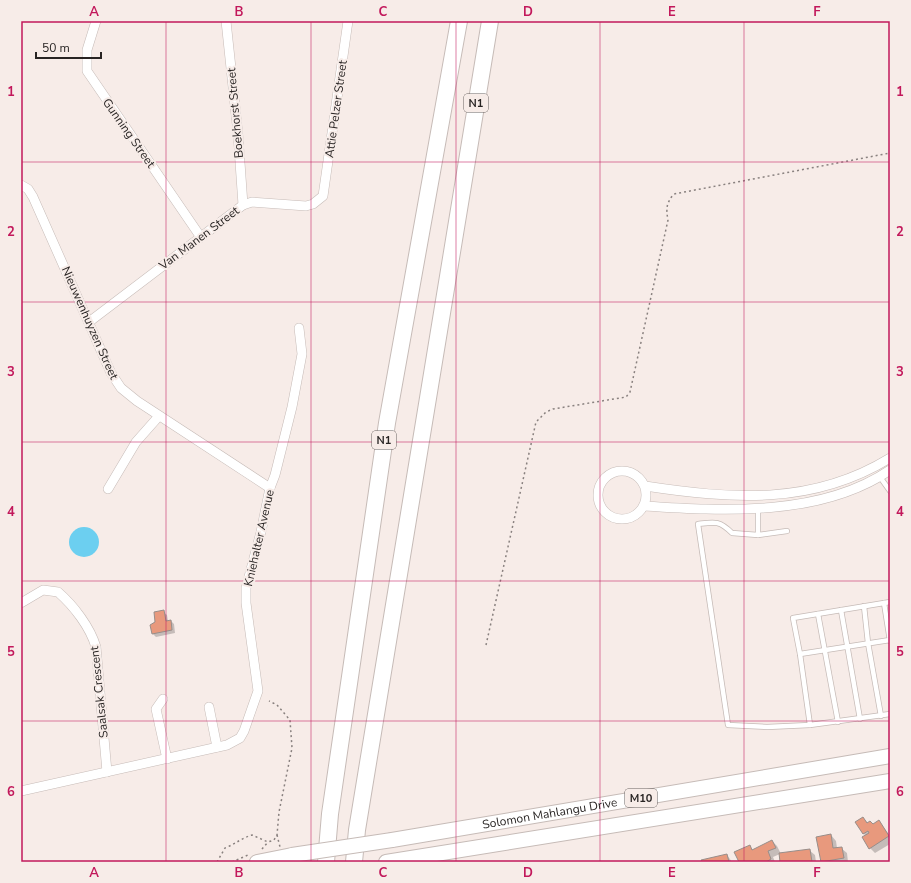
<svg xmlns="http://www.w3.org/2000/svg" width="911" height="883" viewBox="0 0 911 883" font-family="'Nunito Sans',sans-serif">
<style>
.water{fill:#6ccff0}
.shadow{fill:#0003}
.building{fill:#e8997d;stroke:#988e8a}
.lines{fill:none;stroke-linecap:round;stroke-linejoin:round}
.service-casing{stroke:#c6bbb7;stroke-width:6}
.minor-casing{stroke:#c6bbb7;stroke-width:10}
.primary-casing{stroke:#c6bbb7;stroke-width:16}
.motorway-casing{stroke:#c6bbb7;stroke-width:18}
.path{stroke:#89817f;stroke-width:1.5;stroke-dasharray:2 3;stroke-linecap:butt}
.service{stroke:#fff;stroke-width:4.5}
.minor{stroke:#fff;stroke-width:9}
.primary{stroke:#fff;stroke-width:14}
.motorway{stroke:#fff;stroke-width:16}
.primary-bridge-casing{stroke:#c6bbb7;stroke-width:16;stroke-linecap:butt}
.primary-bridge{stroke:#fff;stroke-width:14}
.grid{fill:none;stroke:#c2185b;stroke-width:1;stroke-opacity:0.55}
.labels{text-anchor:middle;stroke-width:4;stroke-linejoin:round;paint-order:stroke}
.shield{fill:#f7ece8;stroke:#66605e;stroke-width:1}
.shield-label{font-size:11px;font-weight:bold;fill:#282423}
.street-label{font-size:12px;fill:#282423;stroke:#f7ece8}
.neatline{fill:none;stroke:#c2185b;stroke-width:1.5}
.grid-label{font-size:13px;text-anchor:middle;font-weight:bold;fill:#c2185b}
</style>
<rect width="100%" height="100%" fill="#f7ece8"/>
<circle class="water" cx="84" cy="542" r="15"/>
<g class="shadow">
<polygon points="163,612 167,615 168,621 171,621 174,624 175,633 156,637 153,634 156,623"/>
<polygon points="863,818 868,823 873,825 879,821 890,836 890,844 875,853 870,848 866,836 863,833"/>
<polygon points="831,835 836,841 837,848 841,848 847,853 848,862 822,862"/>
<polygon points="772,841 777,846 781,854 809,850 815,855 816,862 781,862 780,854 773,857 775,862 740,862 749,846 753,850"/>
<polygon points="727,855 732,862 703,862"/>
</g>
<g class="building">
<polygon points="164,610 166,621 171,620 172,630 152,634 150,625 155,622 154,612"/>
<polygon points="863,817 867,823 870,821 873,824 879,820 889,836 869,849 862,837 869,833 868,831 863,834 855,822"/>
<polygon points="831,834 833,848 842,847 844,858 821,862 816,837"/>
<polygon points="772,840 776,848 768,851 771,859 766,862 739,862 734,852 750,845 752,850"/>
<polygon points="810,849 812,862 780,862 779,853"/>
<polygon points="727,854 729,862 702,862 701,860"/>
</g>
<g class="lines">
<defs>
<g id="service">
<polyline points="880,477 890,491"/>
<polyline points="758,509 758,535 787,531"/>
<path d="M758,535L732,533C719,520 714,522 698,524L728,725L767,727L810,725L890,714"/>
<polyline points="884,603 890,641"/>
<polyline points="864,606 868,643 881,716"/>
<polyline points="841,610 860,719"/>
<polyline points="818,614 838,722"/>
<polyline points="800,654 890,640"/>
<polyline points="810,725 800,654 793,618 890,602"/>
</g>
<g id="minor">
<polyline points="96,21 87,50 87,71 200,236"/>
<polyline points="226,21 238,134 243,205"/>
<polyline points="21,185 28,189 33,197 111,373 121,388 137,401 270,488"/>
<polyline points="89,322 243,205 252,202 306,206 313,204 323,196 348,21"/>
<circle cx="622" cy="495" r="24"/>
<path d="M645,486C731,499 812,506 890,458"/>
<polyline points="108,489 136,442 159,416"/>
<path d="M644,506C723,511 821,517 890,470"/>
<path d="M21,603L43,590L58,592C74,606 90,627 96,647L107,772"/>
<polyline points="163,699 156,709 167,759"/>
<polyline points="209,707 217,747"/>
<polyline points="21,791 227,745 240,738 244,731 258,691 246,603 246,588 261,532 270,488 275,475 292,407 302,354 299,328"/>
</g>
<g id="primary">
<path id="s1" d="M392,840L890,756"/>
<polyline points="257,862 292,855"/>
<polyline points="386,862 890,781"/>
</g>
<g id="motorway">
<polyline points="326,862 330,814 387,423 459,21"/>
<polyline points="354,862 357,830 490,21"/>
</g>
</defs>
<use href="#service" class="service-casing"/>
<use href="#minor" class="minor-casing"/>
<use href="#primary" class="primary-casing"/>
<use href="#motorway" class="motorway-casing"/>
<g class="path">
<path d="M486,645L536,422L546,412L553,409L626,397L630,392L668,220C666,209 666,203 674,194L890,153"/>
<polyline points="277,835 280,847"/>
<polyline points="262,849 268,842"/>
<path d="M217,862L225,848C235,844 242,838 252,835L268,842L274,840L277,835L279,812L292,748L290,720L277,705L269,701"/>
<polyline points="232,862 248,855"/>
</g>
<use href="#service" class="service"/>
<use href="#minor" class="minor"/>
<use href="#primary" class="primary"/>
<use href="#motorway" class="motorway"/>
<defs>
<polyline id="primary-bridge" points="292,855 392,840"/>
</defs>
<use href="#primary-bridge" class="primary-bridge-casing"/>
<use href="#primary-bridge" class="primary-bridge"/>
</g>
<path class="grid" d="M166,21V862M311,21V862M456,21V862M600,21V862M744,21V862M21,162H890M21,302H890M21,442H890M21,581H890M21,721H890"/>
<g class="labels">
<g class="shield">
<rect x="464" y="94" width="24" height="18" rx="3"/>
<rect x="372" y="431" width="24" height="18" rx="3"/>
<rect x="625" y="789" width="32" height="18" rx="3"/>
</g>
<g class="shield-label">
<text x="476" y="107">N1</text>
<text x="384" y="444">N1</text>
<text x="641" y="802">M10</text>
</g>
<g class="street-label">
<text transform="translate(336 109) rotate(-82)" y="4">Attie Pelzer Street</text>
<text transform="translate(235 113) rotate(-95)" y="4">Boekhorst Street</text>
<text transform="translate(129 133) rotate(55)" y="4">Gunning Street</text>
<text transform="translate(199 238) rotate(-37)" y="4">Van Manen Street</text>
<text transform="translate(90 323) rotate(66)" y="4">Nieuwenhuyzen Street</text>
<text transform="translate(259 538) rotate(-77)" y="4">Kniehalter Avenue</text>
<text transform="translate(99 692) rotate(-96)" y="4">Saalsak Crescent</text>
<text dy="4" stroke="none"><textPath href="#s1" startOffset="160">Solomon Mahlangu Drive</textPath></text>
</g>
</g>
<rect width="911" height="883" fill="none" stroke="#f7ece8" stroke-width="44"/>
<path d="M36 52v6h65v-6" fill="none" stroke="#282423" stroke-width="2"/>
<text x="42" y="52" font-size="12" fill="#282423" stroke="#f7ece8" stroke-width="3" paint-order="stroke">50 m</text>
<rect x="22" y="22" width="867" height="839" class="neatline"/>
<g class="grid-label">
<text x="94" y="16">A</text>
<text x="239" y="16">B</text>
<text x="383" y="16">C</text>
<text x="528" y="16">D</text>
<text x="672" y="16">E</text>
<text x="817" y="16">F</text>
<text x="11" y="96">1</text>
<text x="900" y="96">1</text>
<text x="11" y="236">2</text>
<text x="900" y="236">2</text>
<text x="11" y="376">3</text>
<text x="900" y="376">3</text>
<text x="11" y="516">4</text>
<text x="900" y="516">4</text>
<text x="11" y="656">5</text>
<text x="900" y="656">5</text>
<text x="11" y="796">6</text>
<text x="900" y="796">6</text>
<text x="94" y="877">A</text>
<text x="239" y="877">B</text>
<text x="383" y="877">C</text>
<text x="528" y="877">D</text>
<text x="672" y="877">E</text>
<text x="817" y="877">F</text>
</g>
</svg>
